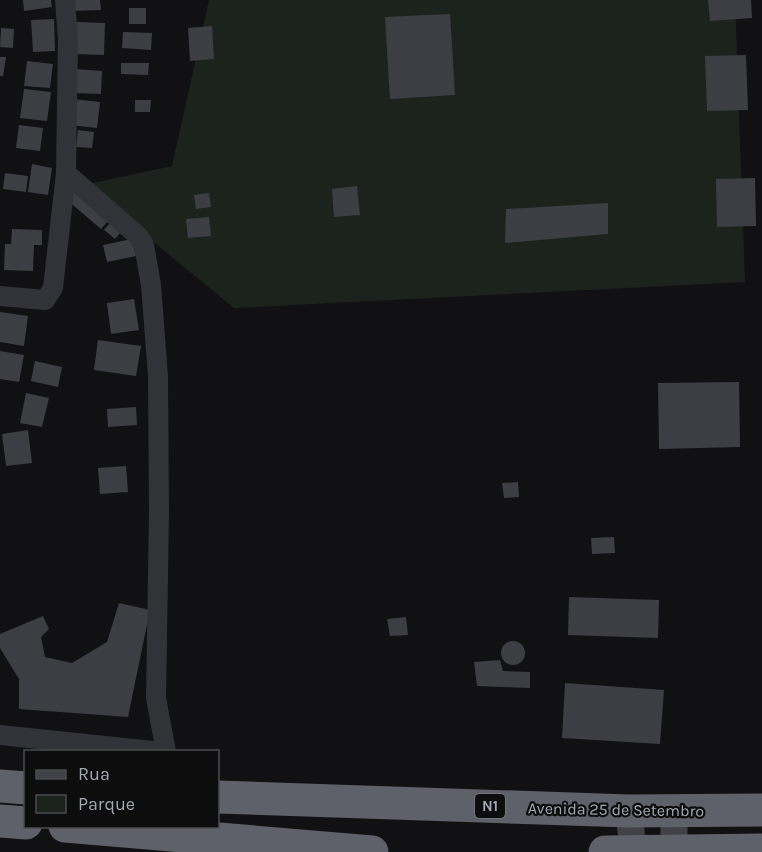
<svg xmlns="http://www.w3.org/2000/svg" width="762" height="852" viewBox="0 0 762 852" font-family="Karla,sans-serif">
<style>
.green{fill:#1c231d}
.building{fill:#3d3e43}
.lines{fill:none;stroke-linecap:round;stroke-linejoin:round}
.street{stroke:#323338;stroke-width:20}
.secondary{stroke:#404248;stroke-width:27}
.highway{stroke:#5e6169;stroke-width:33}
.labels{text-anchor:middle;stroke-width:4.5;stroke-linejoin:round;paint-order:stroke}
.shield{fill:#0d0d0e;stroke:#757a82;stroke-width:1.5}
.shield-label{font-size:15px;font-weight:bold;fill:#a2a8b4}
.street-label{font-size:16px;fill:#a2a8b4;stroke:#0d0d0e}
</style>
<rect width="100%" height="100%" fill="#111113"/>
<polygon class="green" points="209,0 735,0 745,282 234,308 84,185 172,166"/>
<g class="building">
<polygon points="23,0 51,0 52,7 24,11"/>
<polygon points="71,0 100,0 101,10 71,11"/>
<polygon points="708,0 751,0 752,18 710,21"/>
<rect x="129" y="8" width="17" height="16"/>
<polygon points="450,14 455,95 390,99 385,17"/>
<polygon points="54,19 55,51 33,52 31,20"/>
<polygon points="75,22 105,23 104,55 74,54"/>
<polygon points="212,26 214,59 190,61 188,28"/>
<polygon points="1,28 14,29 13,48 0,47"/>
<polygon points="123,32 152,33 151,50 122,48"/>
<polygon points="746,55 748,110 707,111 705,56"/>
<polygon points="0,57 6,57 3,76 0,76"/>
<polygon points="27,61 53,64 50,88 24,86"/>
<polygon points="121,63 149,63 148,75 121,74"/>
<polygon points="76,69 102,71 101,94 74,93"/>
<polygon points="24,89 51,92 47,121 20,118"/>
<polygon points="72,99 100,102 97,128 69,125"/>
<polygon points="135,100 151,100 150,112 135,112"/>
<polygon points="19,125 43,128 40,151 16,148"/>
<polygon points="78,130 94,132 92,148 76,147"/>
<polygon points="32,164 52,168 48,195 28,192"/>
<polygon points="5,173 28,176 26,192 3,189"/>
<polygon points="755,178 756,226 717,227 716,179"/>
<polygon points="78,186 113,215 101,229 67,200"/>
<polygon points="357,186 360,215 334,217 332,189"/>
<polygon points="209,193 211,207 196,209 194,195"/>
<polygon points="608,203 608,234 505,243 506,209"/>
<polygon points="209,217 211,236 188,238 186,219"/>
<polygon points="114,218 125,227 115,239 104,230"/>
<polygon points="12,229 42,230 42,245 34,245 33,271 4,270 5,244 11,244"/>
<polygon points="132,239 136,256 107,262 103,245"/>
<polygon points="134,299 139,330 111,334 107,303"/>
<polygon points="0,312 28,316 24,346 0,342"/>
<polygon points="98,340 141,346 136,376 94,370"/>
<polygon points="0,351 24,355 19,382 0,379"/>
<polygon points="35,361 62,367 58,387 31,381"/>
<polygon points="739,382 740,447 659,449 658,383"/>
<polygon points="26,393 49,398 42,427 20,423"/>
<polygon points="136,407 137,425 108,427 107,409"/>
<polygon points="28,430 32,463 6,466 2,434"/>
<polygon points="126,466 128,492 100,494 98,468"/>
<polygon points="518,482 519,497 504,498 502,483"/>
<polygon points="614,537 615,553 592,554 591,538"/>
<polygon points="569,597 659,600 658,638 568,635"/>
<polygon points="119,603 150,610 128,717 19,709 19,679 0,648 0,634 43,616 49,629 41,637 45,657 72,663 107,642"/>
<polygon points="406,617 408,635 390,636 387,619"/>
<circle cx="513" cy="653" r="12"/>
<polygon points="500,660 503,671 530,672 530,688 477,686 474,662"/>
<polygon points="565,683 664,690 660,744 562,738"/>
</g>
<g class="lines">
<g class="street">
<polyline points="66,173 138,236 144,245 151,285 158,376 159,512 156,698 166,752"/>
<polyline points="0,296 45,300 53,288 66,173 68,40 65,0"/>
<polyline points="0,735 162,752"/>
</g>
<g class="secondary">
<polyline points="629,811 633,852"/>
<polyline points="674,852 674,811"/>
</g>
<g class="highway">
<polyline points="0,786 26,788"/>
<polyline points="218,797 629,811 762,810"/>
<polyline points="0,821 26,823"/>
<polyline points="65,826 372,852"/>
<polyline points="605,852 762,850"/>
</g>
</g>
<g class="labels">
<rect class="shield" x="475" y="794" width="30" height="24" rx="4.5"/>
<g class="shield-label">
<text x="490" y="811">N1</text>
</g>
<g class="street-label">
<text transform="translate(616 809) rotate(1)" y="6">Avenida 25 de Setembro</text>
</g>
</g>
<rect x="24" y="750" width="195" height="78" fill="#0d0d0e" stroke="#494b50" stroke-width="1.5"/>
<rect x="36" y="770" width="30" height="9" fill="#404248" stroke="#494b50" stroke-width="1.5"/>
<text x="78" y="780" font-size="18" fill="#a2a8b4">Rua</text>
<rect x="36" y="795" width="30" height="18" fill="#1c231d" stroke="#494b50" stroke-width="1.5"/>
<text x="78" y="810" font-size="18" fill="#a2a8b4">Parque</text>
</svg>
